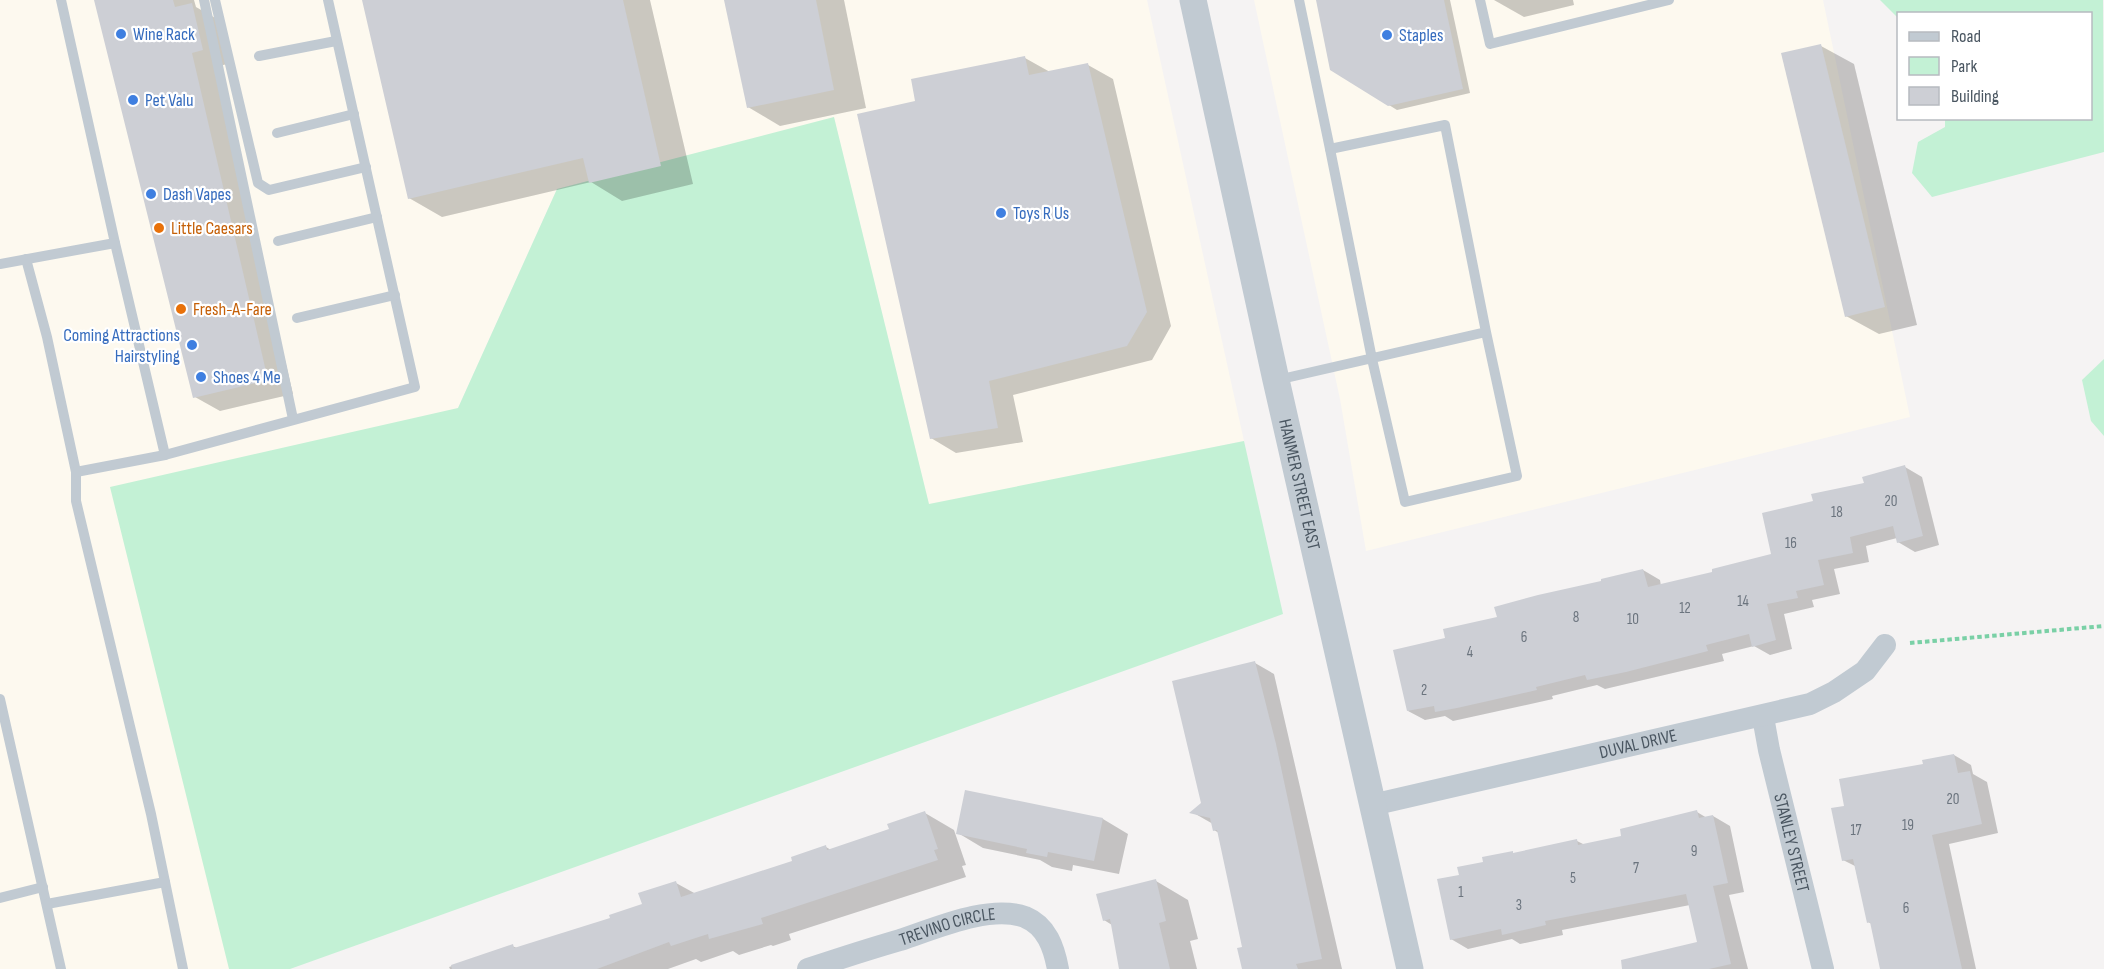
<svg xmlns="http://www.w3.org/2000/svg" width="2104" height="969" viewBox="0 0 2104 969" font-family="'Sofia Sans Condensed',sans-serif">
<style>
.commercial{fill:#fdf9ef}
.green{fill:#c3f1d5}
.shadow{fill:#0003}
.building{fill:#cdcfd5}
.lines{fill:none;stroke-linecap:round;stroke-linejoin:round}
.path{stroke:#7ad0a6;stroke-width:4;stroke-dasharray:4.5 3;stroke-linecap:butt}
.service{stroke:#c1cad2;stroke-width:10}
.minor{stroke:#c1cad2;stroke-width:22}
.tertiary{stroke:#c1cad2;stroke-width:27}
.shop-dot{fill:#3f7fe0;stroke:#fff;stroke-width:2}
.food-dot{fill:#e8710a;stroke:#fff;stroke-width:2}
.labels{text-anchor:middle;stroke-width:4.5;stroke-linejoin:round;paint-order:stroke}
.number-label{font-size:15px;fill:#6b747e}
.shop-label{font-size:18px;fill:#366cbe;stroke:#fff;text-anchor:start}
.food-label{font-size:18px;fill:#c56008;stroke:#fff;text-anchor:start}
.street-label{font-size:18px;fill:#4a5661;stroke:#fff}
</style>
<rect width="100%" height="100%" fill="#f5f3f3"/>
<g class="commercial">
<polygon points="0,0 1147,0 1244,441 929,505 834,118 557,189 458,408 229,969 0,969"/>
<polygon points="1254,0 1823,0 1910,417 1366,551 1340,399"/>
</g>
<g class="green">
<polygon points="1880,0 2103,0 2104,152 1932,197 1912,173 1918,142 1945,127 1945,119 2090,118 2090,14 1898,14 1898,18"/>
<polygon points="834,117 929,504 1244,441 1283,614 290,969 229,969 110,487 458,408 557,189"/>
<polygon points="2104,359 2104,436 2091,421 2082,380"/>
</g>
<g class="shadow">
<polygon points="95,0 194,0 196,7 217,19 227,64 216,67 293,394 220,411 195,397"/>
<polygon points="364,0 650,0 693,184 622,201 591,182 442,217 409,198"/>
<polygon points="726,0 844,0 866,108 780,126 748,107"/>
<polygon points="1317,0 1450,0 1470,93 1397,110 1331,69"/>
<polygon points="1494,0 1573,0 1574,5 1524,17"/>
<polygon points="1821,46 1854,64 1917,325 1879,334 1846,316"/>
<polygon points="1025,58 1050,72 1088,65 1113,79 1171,326 1152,360 1013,395 1023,442 956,453 931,438 917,102"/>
<polygon points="1905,467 1922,477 1939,545 1915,552 1898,542 1897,538 1866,546 1869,562 1834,569 1840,594 1812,600 1814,607 1784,614 1792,649 1770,655 1754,646 1722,654 1724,661 1605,689 1597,685 1552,696 1553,699 1453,721 1445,716 1425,720 1408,711 1447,640 1498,618 1643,570 1660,580 1661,586 1714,573 1773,555 1815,503"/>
<polygon points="1255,663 1274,674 1342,969 1243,969 1244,948 1219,833 1214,830 1213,824 1192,812 1203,804"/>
<polygon points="1954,755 1971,765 1973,774 1987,782 1998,833 1949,844 1976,969 1881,969 1872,924 1868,922 1855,866 1843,860 1846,807 1925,765"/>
<polygon points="1697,812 1707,818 1713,816 1730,826 1744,892 1729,895 1748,969 1666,969 1698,943 1690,905 1562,930 1563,935 1520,944 1512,939 1468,949 1451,939 1461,876 1515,854 1577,841 1585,845 1622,837"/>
<polygon points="925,813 954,830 966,865 962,866 966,877 789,934 791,940 773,946 771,945 739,955 733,951 701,962 696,959 668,969 450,969 449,967 512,946 517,948 612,919 644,905 676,883 696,894 794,862 826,847 831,850 891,830"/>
<polygon points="1103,819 1128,834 1119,874 1073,865 1072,871 1052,867 1040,860 983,848 958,833"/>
<polygon points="1156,881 1188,900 1198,939 1190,941 1197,969 1122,969 1112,925 1104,920"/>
</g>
<g class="building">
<polygon points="94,0 173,0 175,7 192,3 203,50 192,53 268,380 193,398"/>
<polygon points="362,0 623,0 661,166 589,183 583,158 408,199"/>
<polygon points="724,0 816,0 834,90 747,108"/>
<polygon points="1316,0 1444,0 1463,89 1388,106 1330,70"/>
<polygon points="1821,44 1885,307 1845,317 1781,53"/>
<polygon points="1025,56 1029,75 1088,63 1147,312 1127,346 989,381 998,428 930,439 857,114 915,101 911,79"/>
<polygon points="1905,465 1923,536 1897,543 1893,526 1850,537 1853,553 1818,560 1824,585 1796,591 1798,598 1767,604 1776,640 1752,647 1749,634 1706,645 1708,651 1626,672 1587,680 1585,675 1536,687 1537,690 1457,708 1435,712 1434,706 1407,711 1393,650 1445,638 1443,629 1497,617 1494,607 1538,595 1601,581 1601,579 1643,569 1648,587 1712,572 1712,569 1771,554 1762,513 1813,501 1811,494 1864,483 1862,477"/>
<polygon points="1255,661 1276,744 1322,959 1296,964 1298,969 1242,969 1237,948 1242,947 1217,830 1213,831 1210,818 1189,813 1201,803 1172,681"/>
<polygon points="1954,754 1958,773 1970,771 1982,824 1932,835 1962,969 1880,969 1870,922 1867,923 1853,859 1842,861 1831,808 1844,806 1839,779 1923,764 1922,760"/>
<polygon points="965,790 1103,818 1094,861 1048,852 1047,857 1026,853 1027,849 956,834"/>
<polygon points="1697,810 1699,818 1713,815 1728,883 1713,886 1731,964 1709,969 1622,969 1621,960 1697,942 1686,894 1545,921 1546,925 1502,935 1501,929 1450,940 1437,879 1459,875 1457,867 1483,862 1482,857 1513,851 1513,853 1577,839 1578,845 1621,836 1620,829"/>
<polygon points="925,811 938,849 934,850 938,860 761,918 763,924 709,939 708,934 671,946 669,942 597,969 452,969 451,965 513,944 514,948 610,918 609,915 642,904 638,893 676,881 681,897 792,861 791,857 826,845 827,850 889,829 887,824"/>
<polygon points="1156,879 1166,921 1159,923 1170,969 1119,969 1110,919 1103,921 1096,894"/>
</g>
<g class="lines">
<polyline class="path" points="1910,643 2104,626"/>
<g class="service">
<polyline points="61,0 115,243 165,455 415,387 328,0"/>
<polyline points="204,0 293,419"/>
<polyline points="215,0 258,183 269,190 366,167"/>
<polyline points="1299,0 1330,149"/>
<polyline points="1480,0 1490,44 1669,0"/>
<polyline points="259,56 336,41"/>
<polyline points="277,133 354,114"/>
<polyline points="278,241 377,217"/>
<polyline points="26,259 47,337 76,472 76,501 151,814 183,969"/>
<polyline points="0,264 115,243"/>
<polyline points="297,318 395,295"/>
<polyline points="1277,380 1486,332 1517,476 1405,502 1372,359 1330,149 1445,125 1486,332"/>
<polyline points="76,472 165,455"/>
<polyline points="0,699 61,969"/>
<polyline points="0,898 43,887"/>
<polyline points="47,904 165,882"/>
</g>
<g class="minor">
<path id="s1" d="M1763,717L1769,750L1823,969"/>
<path id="s2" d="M1372,805L1810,704L1834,692L1865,671L1885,645"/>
<path id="s3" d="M808,969C838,959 869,949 900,940C934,929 989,904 1025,917C1047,926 1054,948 1058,969"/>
</g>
<path class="tertiary" id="s4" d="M1193,0L1276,380L1410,969"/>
</g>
<g class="shop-dot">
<circle cx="121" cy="34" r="6"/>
<circle cx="1387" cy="35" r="6"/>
<circle cx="133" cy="100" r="6"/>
<circle cx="151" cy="194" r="6"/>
<circle cx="1001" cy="213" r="6"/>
<circle cx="192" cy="345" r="6"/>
<circle cx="201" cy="377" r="6"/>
</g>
<g class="food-dot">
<circle cx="159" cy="228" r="6"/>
<circle cx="181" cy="309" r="6"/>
</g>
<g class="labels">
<g class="number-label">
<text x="1891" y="506">20</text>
<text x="1837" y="517">18</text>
<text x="1791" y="548">16</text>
<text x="1743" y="606">14</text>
<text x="1685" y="613">12</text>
<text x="1576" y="622">8</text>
<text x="1633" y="624">10</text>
<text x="1524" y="642">6</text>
<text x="1470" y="657">4</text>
<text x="1424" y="695">2</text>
<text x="1953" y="804">20</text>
<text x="1908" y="830">19</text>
<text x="1856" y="835">17</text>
<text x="1694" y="856">9</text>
<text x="1636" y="873">7</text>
<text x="1573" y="883">5</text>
<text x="1461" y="897">1</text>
<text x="1519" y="910">3</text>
<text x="1906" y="913">6</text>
</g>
<g class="shop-label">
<text x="133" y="40">Wine Rack</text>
<text x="1399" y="41">Staples</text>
<text x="145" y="106">Pet Valu</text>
<text x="163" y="200">Dash Vapes</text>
<text x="1013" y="219">Toys R Us</text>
<text x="180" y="341" text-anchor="end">Coming Attractions<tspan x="180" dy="21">Hairstyling</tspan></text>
<text x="213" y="383">Shoes 4 Me</text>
</g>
<g class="food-label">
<text x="171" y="234">Little Caesars</text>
<text x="193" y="315">Fresh-A-Fare</text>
</g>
<g class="street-label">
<text dy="6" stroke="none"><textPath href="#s4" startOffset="496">HANMER STREET EAST</textPath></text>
<text dy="6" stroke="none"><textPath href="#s2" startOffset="273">DUVAL DRIVE</textPath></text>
<text dy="6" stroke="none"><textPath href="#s1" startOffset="129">STANLEY STREET</textPath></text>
<text dy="6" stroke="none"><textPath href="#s3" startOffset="146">TREVINO CIRCLE</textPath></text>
</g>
</g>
<rect x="1897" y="12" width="195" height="108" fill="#ffffff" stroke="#b7bbc0" stroke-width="1.5"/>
<rect x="1909" y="32" width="30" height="9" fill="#c1cad2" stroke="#b7bbc0" stroke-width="1.5"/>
<text x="1951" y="42" font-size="18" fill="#4a5661">Road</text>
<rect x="1909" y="57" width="30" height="18" fill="#c3f1d5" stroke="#b7bbc0" stroke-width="1.5"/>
<text x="1951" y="72" font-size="18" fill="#4a5661">Park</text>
<rect x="1909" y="87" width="30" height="18" fill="#cdcfd5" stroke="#b7bbc0" stroke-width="1.5"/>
<text x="1951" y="102" font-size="18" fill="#4a5661">Building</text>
</svg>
